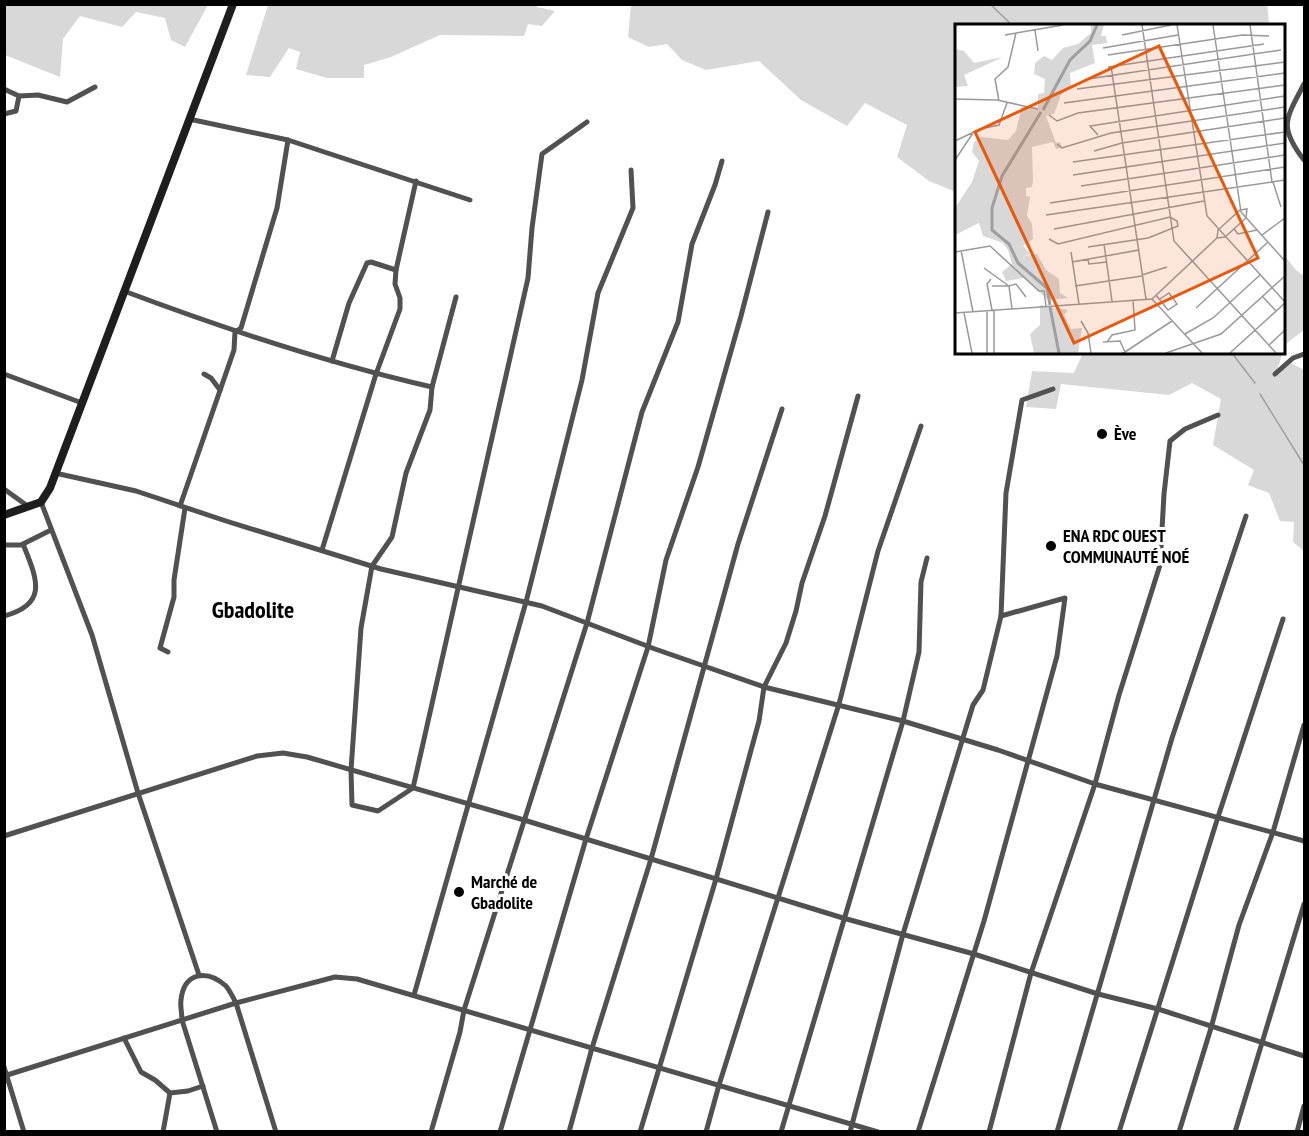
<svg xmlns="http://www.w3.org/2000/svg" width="1309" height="1136" viewBox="0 0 1309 1136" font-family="'PT Sans Narrow',sans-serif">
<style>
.green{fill:#d8d8d8}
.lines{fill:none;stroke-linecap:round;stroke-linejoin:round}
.stream{stroke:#9f9f9f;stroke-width:1.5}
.street{stroke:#515151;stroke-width:5}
.secondary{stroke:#1e1e1e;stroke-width:8}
.poi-dot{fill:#000;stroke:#fff;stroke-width:2}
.labels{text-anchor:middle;stroke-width:6;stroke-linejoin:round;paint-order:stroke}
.poi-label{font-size:18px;font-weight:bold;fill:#000;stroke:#fff;text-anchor:start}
.district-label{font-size:24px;font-weight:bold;fill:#000;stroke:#fff}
.inset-river{fill:none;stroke:#9f9f9f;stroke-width:3}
.inset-road{fill:none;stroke:#999;stroke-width:1.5}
.view{fill:#e8590c;fill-opacity:0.15;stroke:#e8590c;stroke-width:3}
.inset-edge{fill:none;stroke:#000;stroke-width:3}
</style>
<rect width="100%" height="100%" fill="#fff"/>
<g class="green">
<polygon points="537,4 537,7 555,11 542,26 528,24 524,36 440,35 391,57 364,65 364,78 327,78 296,69 300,52 289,48 270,77 246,75 268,5"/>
<polygon points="631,4 1267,4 1269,23 1268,26 956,26 956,192 929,181 897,157 907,125 865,103 847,126 801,100 759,61 706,70 682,60 667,44 649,47 628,37"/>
<polygon points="4,5 5,4 208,5 185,47 171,40 165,18 136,12 122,27 80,16 63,39 60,77 5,55"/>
<polygon points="1284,255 1296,270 1304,276 1304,330 1287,343 1284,352"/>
<polygon points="1283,352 1275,377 1291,363 1304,370 1304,551 1293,542 1294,522 1280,521 1269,493 1248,485 1254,470 1213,445 1221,399 1192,383 1169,395 1061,384 1056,409 1026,407 1032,371 1074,373 1083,353"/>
</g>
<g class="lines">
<g class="stream">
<polyline points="990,4 1013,26"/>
<polyline points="1231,352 1255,383"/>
<polyline points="1260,394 1304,465"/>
</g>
<g class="street">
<path d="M1304,84C1286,119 1278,126 1304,160"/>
<polyline points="4,89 19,96 38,95 67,102 95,87"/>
<polyline points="4,114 16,111 19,96"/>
<polyline points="189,119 288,140 470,200"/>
<path d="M124,291C225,329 327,363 432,387"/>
<polyline points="456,297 432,387 430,410 406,473 392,537 372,566 361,628 351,770 352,805 378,811 413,788 528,278 532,228 542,154 587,122"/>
<polyline points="332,361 349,303 367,263 371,262 396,270"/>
<polyline points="4,374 82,403"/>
<polyline points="204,374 211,378 220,390"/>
<polyline points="1275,374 1293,358 1304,354"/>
<polyline points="55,473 136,491 226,521 381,569 542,606 655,649 764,687 903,721 998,750 1095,784 1304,841"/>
<polyline points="4,489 29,507"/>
<polyline points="41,502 92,635 138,793 199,975"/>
<polyline points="180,506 234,350 235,332 241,328 277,208 288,140"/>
<polyline points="4,545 21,545 51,530"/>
<polyline points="322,550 376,374 400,309 400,298 395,284 396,270 416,181"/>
<path d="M4,616C50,604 36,577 23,544"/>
<polyline points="168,652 160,648 174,597 174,580 185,508"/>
<polyline points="4,836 257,756 283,753 307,757 524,820 843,918 974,954 1098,994 1158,1009 1304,1056"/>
<polyline points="414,995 526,602 582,380 598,293 633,208 631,170"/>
<polyline points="124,1038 141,1072 155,1080 170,1093"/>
<polyline points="4,1067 24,1132"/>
<polyline points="4,1076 236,1003 335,977 357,979 878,1132"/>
<polyline points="163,1132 170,1093 188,1091 203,1086"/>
<path d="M217,1132L182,1020C182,1013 180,1006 181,1000C184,972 207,969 226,986C230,991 233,997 236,1003L276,1132"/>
<polyline points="431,1132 460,1032 464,1010 587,623 642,412 678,322 692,244 715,185 722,161"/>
<polyline points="500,1132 586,839 648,647 666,560 698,467 741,316 768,212"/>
<polyline points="569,1132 592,1048 651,859 738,544 782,409"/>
<polyline points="640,1132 716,879 759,721 764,687 786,643 796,611 802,583 825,516 858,396"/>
<polyline points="706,1132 719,1085 839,704 878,551 921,426"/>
<polyline points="781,1132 903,721 919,652 921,582 927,558"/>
<polyline points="850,1132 903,934 973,705 983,690 1001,616 1006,493 1022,400 1053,389"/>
<polyline points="918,1132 984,921 1057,656 1065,598 1001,616"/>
<polyline points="989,1132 1031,973 1095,784 1119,695 1160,565 1164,494 1170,441 1185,429 1218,415"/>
<polyline points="1057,1132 1172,738 1246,516"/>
<polyline points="1119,1132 1218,817 1283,619"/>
<polyline points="1179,1132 1211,1028 1239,925 1273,832 1304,725"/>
<polyline points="1235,1132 1304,904"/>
<polyline points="1297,1132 1304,1106"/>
</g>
<polyline class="secondary" points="4,515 41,502 50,488 233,4"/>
</g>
<g class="poi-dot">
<circle cx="1102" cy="434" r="6"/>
<circle cx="1051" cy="546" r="6"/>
<circle cx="459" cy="892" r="6"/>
</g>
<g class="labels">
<g class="poi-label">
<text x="1114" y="440">Ève</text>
<text x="1063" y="542">ENA RDC OUEST<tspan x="1063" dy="21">COMMUNAUTÉ NOÉ</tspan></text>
<text x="471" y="888">Marché de<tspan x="471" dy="21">Gbadolite</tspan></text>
</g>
<g class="district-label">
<text x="253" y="618">Gbadolite</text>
</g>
</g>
<g transform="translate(955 24)">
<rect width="330" height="330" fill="#fff"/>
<path d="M136,1H149L146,12H151L152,19L137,21L140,39L115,49L116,62L106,71L99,90L91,92L101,119L105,118L107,123L101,125L98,118L77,123L78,156L77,163L71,164V172L75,173L72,192L77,200L78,215L68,222L76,230L68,232L82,230L91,246L104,255L105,269L113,274L93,276L69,254L51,257L47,248L57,240L53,226L48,219L28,212L24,199L0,211V184L17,158L24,137L17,128L19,118L27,113L53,116L61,107L67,82L83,85V70L89,69L90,55L79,50L80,39L89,32L97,36L108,24L123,20L136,9ZM0,25L9,27L19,39L48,33L9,51L13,62L0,63ZM85,281L113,286L109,291L116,305L127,304L123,329H79L75,310L85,301Z" fill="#d8d8d8"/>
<path class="inset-river" d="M88,86L115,36L135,17L142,1M86,88L47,152L37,184V206L54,220L63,239L92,264L95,281M95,283L104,329"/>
<path class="inset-road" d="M187,1L219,217L321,329M222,1L252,192L330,278M258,1L286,188L330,237M295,1L317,158M80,6L83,27M50,11L108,1M167,11L216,1M148,24L223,11M153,31L287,11L314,12M156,42L191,275M153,43L309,20M133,55L326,26M122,65L330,38M0,75L42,76L83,85M44,77L40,55L53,43L61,9M109,79L330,49M94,91L102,97L123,89L330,61M143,111L135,102L330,72M0,117L25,105L44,101L52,79M102,120L107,124L156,109L330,83M139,127L167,119L330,94M0,136L18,109M118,138L330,108M118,151L330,119M318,158L326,183M126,162L330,131M95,179L330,143M91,191L330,156M99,205L249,177M279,205L283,210L302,206M307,211L330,194M94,215L103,220L215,193L222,197L223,202L193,214L133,223M149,220L157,277M6,226L18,288M0,228L35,222L84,267H89L91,282M116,228L124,280M133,235L134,240L152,238M117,238L184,226M29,244L54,262L61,260L71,273M187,251L212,243M36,255L32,260L37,286M37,262H54L57,285M120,262L187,252M201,271L213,286L222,280L214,269L205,275M308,273L321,287M197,275L262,214L263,206L285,186L292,185L291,194L270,213L262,214M241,284L313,218M39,286V329M0,289L197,275L247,329M9,289L17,329M126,297L133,309L136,329M230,310L258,294L305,251M148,318L165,317L170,328L167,329M152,318L157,311L180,306L178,276M314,321L330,306M170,328L217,297M32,329V287M211,329L266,310L330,252M275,329L330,279"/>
<path class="view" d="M204,22L303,234L119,319L20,108Z"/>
<rect width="330" height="330" class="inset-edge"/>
</g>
<rect width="1309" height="1136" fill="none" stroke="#000000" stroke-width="12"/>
</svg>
